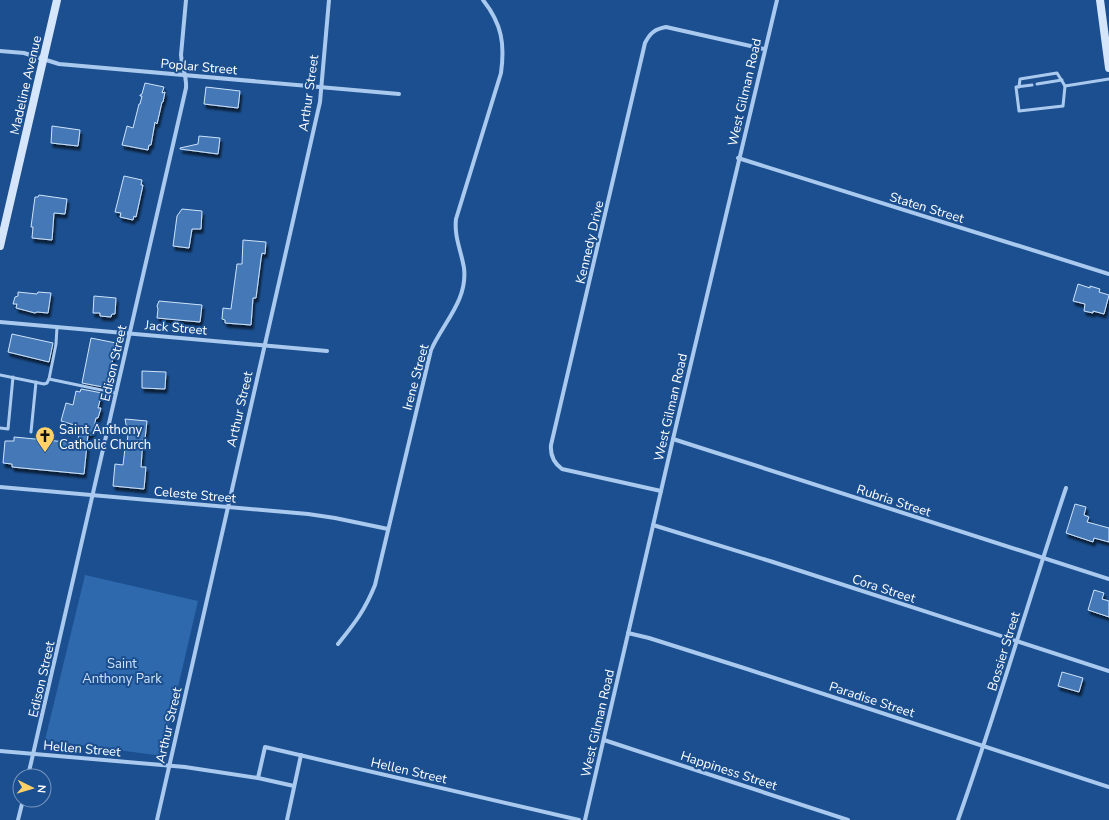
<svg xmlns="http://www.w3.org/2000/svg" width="1109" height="820" viewBox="0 0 1109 820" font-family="'Nunito Sans',sans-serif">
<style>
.green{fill:#2e69ad}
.building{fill:#4478b7;stroke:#cfe3fa;filter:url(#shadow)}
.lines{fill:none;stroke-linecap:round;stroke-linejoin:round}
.lane{stroke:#a9c9ee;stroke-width:3}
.street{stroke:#a9c9ee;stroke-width:4}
.secondary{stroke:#d6e6fa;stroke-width:8}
.labels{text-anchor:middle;stroke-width:4;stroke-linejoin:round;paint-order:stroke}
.street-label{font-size:13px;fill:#fff;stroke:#1b4f8f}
.poi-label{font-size:13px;fill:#fff;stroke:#1b4f8f;text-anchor:start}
.park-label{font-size:13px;fill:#cfe3fa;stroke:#1b4f8f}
</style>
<defs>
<filter id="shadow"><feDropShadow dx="2" dy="4" stdDeviation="1" flood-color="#0009"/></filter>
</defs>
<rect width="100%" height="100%" fill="#1b4f8f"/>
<polygon class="green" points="85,575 198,601 162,756 45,740"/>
<g class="building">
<polygon points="145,83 164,87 162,93 165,92 163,102 162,102 157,124 155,122 151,145 149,145 148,150 122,145 127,126 133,128 139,104 140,104 142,96 140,96 140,95 142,94"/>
<polygon points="206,87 240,91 238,108 204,104"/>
<polygon points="52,126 80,130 78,146 51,143"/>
<polygon points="199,136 220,138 218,154 180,149 180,148 198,144"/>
<polygon points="124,176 142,180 141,185 143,185 136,217 134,216 133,220 120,217 121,213 115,212"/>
<polygon points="39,195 67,199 65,214 54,213 52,240 32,238 33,227 31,227 35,197 38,197"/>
<polygon points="182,209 202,211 201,229 192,229 189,248 173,246 177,216"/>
<polygon points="243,240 266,242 265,254 262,253 261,259 256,298 253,298 251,325 225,323 225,320 222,319 223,308 231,309 237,264 242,264"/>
<polygon points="1078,284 1090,288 1090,286 1100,289 1099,292 1109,295 1104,314 1093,311 1093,313 1084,311 1085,304 1073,301"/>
<polygon points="18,292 37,294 38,292 51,293 48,313 37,312 35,313 16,308 17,304 13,304 15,297 18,296"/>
<polygon points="94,296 116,298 115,314 112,314 111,317 100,316 100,313 93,313"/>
<polygon points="159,301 202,305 200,322 157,318 158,309 157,306"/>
<polygon points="12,334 53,343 49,362 8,352"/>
<polygon points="91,338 116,343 108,383 104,382 103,387 82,383"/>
<polygon points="142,371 166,372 165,389 142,388"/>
<polygon points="81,389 102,393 98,408 101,408 98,418 96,418 92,435 88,434 84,474 12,467 12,464 3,463 5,441 14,441 14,437 77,443 81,427 61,421 66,403 73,405 76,391 80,392"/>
<polygon points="125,419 147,421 145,439 143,439 141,467 146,467 144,489 113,486 115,464 123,465 125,448 126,449 128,435"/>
<polygon points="1075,504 1086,507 1084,515 1089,517 1087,522 1109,528 1109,542 1094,538 1093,542 1066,533"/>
<polygon points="1094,590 1104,593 1102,599 1109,601 1109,617 1088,610"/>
<polygon points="1062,672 1083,678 1079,692 1058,686"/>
</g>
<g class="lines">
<g class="lane">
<polyline points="1037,84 1062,80"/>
<polyline points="1032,85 1016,87 1019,111 1063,106 1065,86"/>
<polyline points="1019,87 1020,79 1057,73 1065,86 1109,79"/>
<polyline points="0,375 44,384 47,383 49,379 116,393"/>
<polyline points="49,379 56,344 57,327"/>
<polyline points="0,428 8,429 13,377"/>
<polyline points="31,432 36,382"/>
</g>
<g class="street">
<polyline points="0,51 24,53 59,64 399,94"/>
<polyline points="738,158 1109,274"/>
<polyline points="0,322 327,351"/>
<polyline points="673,439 1109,579"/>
<polyline points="0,487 308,514 335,518 388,529"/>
<path d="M661,491L562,469C554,463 550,456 551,445L645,43C650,33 655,29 666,27L764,49"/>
<polyline points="653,525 773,562 1109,671"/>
<polyline points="628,633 649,638 747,669 1109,787"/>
<path d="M338,644C355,623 365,610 375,585L431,350C443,323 468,300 464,268C461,250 454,237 456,219L501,73C505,44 502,24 483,0"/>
<polyline points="604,740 848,820"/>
<polyline points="0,751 185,767 258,778"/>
<path d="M28,776L186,88C187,77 182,67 181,55L186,0"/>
<polyline points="294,786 258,778 265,747 579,820"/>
<polyline points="18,820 23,800"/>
<polyline points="157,820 317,115 320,102 329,0"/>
<polyline points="287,820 301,755"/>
<polyline points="585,820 673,439 777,0"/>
<path d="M958,820C997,710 1029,598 1066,488"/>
</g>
<g class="secondary">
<polyline points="1100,0 1109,68"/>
<polyline points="0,246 57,0"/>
</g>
</g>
<defs>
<symbol id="church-pin" viewBox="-11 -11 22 30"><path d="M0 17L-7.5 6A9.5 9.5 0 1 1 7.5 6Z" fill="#ffd166" stroke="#1b4f8f"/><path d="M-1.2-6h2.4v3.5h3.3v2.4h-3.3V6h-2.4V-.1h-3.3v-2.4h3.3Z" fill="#111"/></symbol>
</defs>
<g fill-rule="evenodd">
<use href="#church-pin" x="34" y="425" width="22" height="30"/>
</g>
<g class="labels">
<g class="street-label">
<text transform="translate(199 66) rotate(5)" y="5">Poplar Street</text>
<text transform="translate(25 85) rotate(-77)" y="5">Madeline Avenue</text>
<text transform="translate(744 92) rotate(-77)" y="5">West Gilman Road</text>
<text transform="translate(308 93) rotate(-82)" y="5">Arthur Street</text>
<text transform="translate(927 207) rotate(17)" y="5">Staten Street</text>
<text transform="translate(589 242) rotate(-77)" y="5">Kennedy Drive</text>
<text transform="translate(176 327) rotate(5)" y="5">Jack Street</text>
<text transform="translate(113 363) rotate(-77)" y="5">Edison Street</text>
<text transform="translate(415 377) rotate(-75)" y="5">Irene Street</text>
<text transform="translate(670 407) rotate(-77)" y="5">West Gilman Road</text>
<text transform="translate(239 409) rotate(-77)" y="5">Arthur Street</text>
<text transform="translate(195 494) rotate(5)" y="5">Celeste Street</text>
<text transform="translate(894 500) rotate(18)" y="5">Rubria Street</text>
<text transform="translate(884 588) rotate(18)" y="5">Cora Street</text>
<text transform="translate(1003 651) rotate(-73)" y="5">Bossier Street</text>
<text transform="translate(41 679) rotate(-77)" y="5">Edison Street</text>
<text transform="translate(872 699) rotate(18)" y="5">Paradise Street</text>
<text transform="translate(597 723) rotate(-77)" y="5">West Gilman Road</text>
<text transform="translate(168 725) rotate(-77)" y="5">Arthur Street</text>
<text transform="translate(82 748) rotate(5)" y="5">Hellen Street</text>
<text transform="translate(409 770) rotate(13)" y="5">Hellen Street</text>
<text transform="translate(729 770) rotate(18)" y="5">Happiness Street</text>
</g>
<g class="poi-label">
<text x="59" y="434">Saint Anthony<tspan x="59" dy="15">Catholic Church</tspan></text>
</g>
<g class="park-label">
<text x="122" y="668">Saint<tspan x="122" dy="15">Anthony Park</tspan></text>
</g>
</g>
<g transform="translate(32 788) rotate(95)"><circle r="19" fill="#1b4f8f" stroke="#7695bc"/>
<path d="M0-3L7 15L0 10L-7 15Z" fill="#ffd166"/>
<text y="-6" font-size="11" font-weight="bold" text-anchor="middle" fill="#ffffff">N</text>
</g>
</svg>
